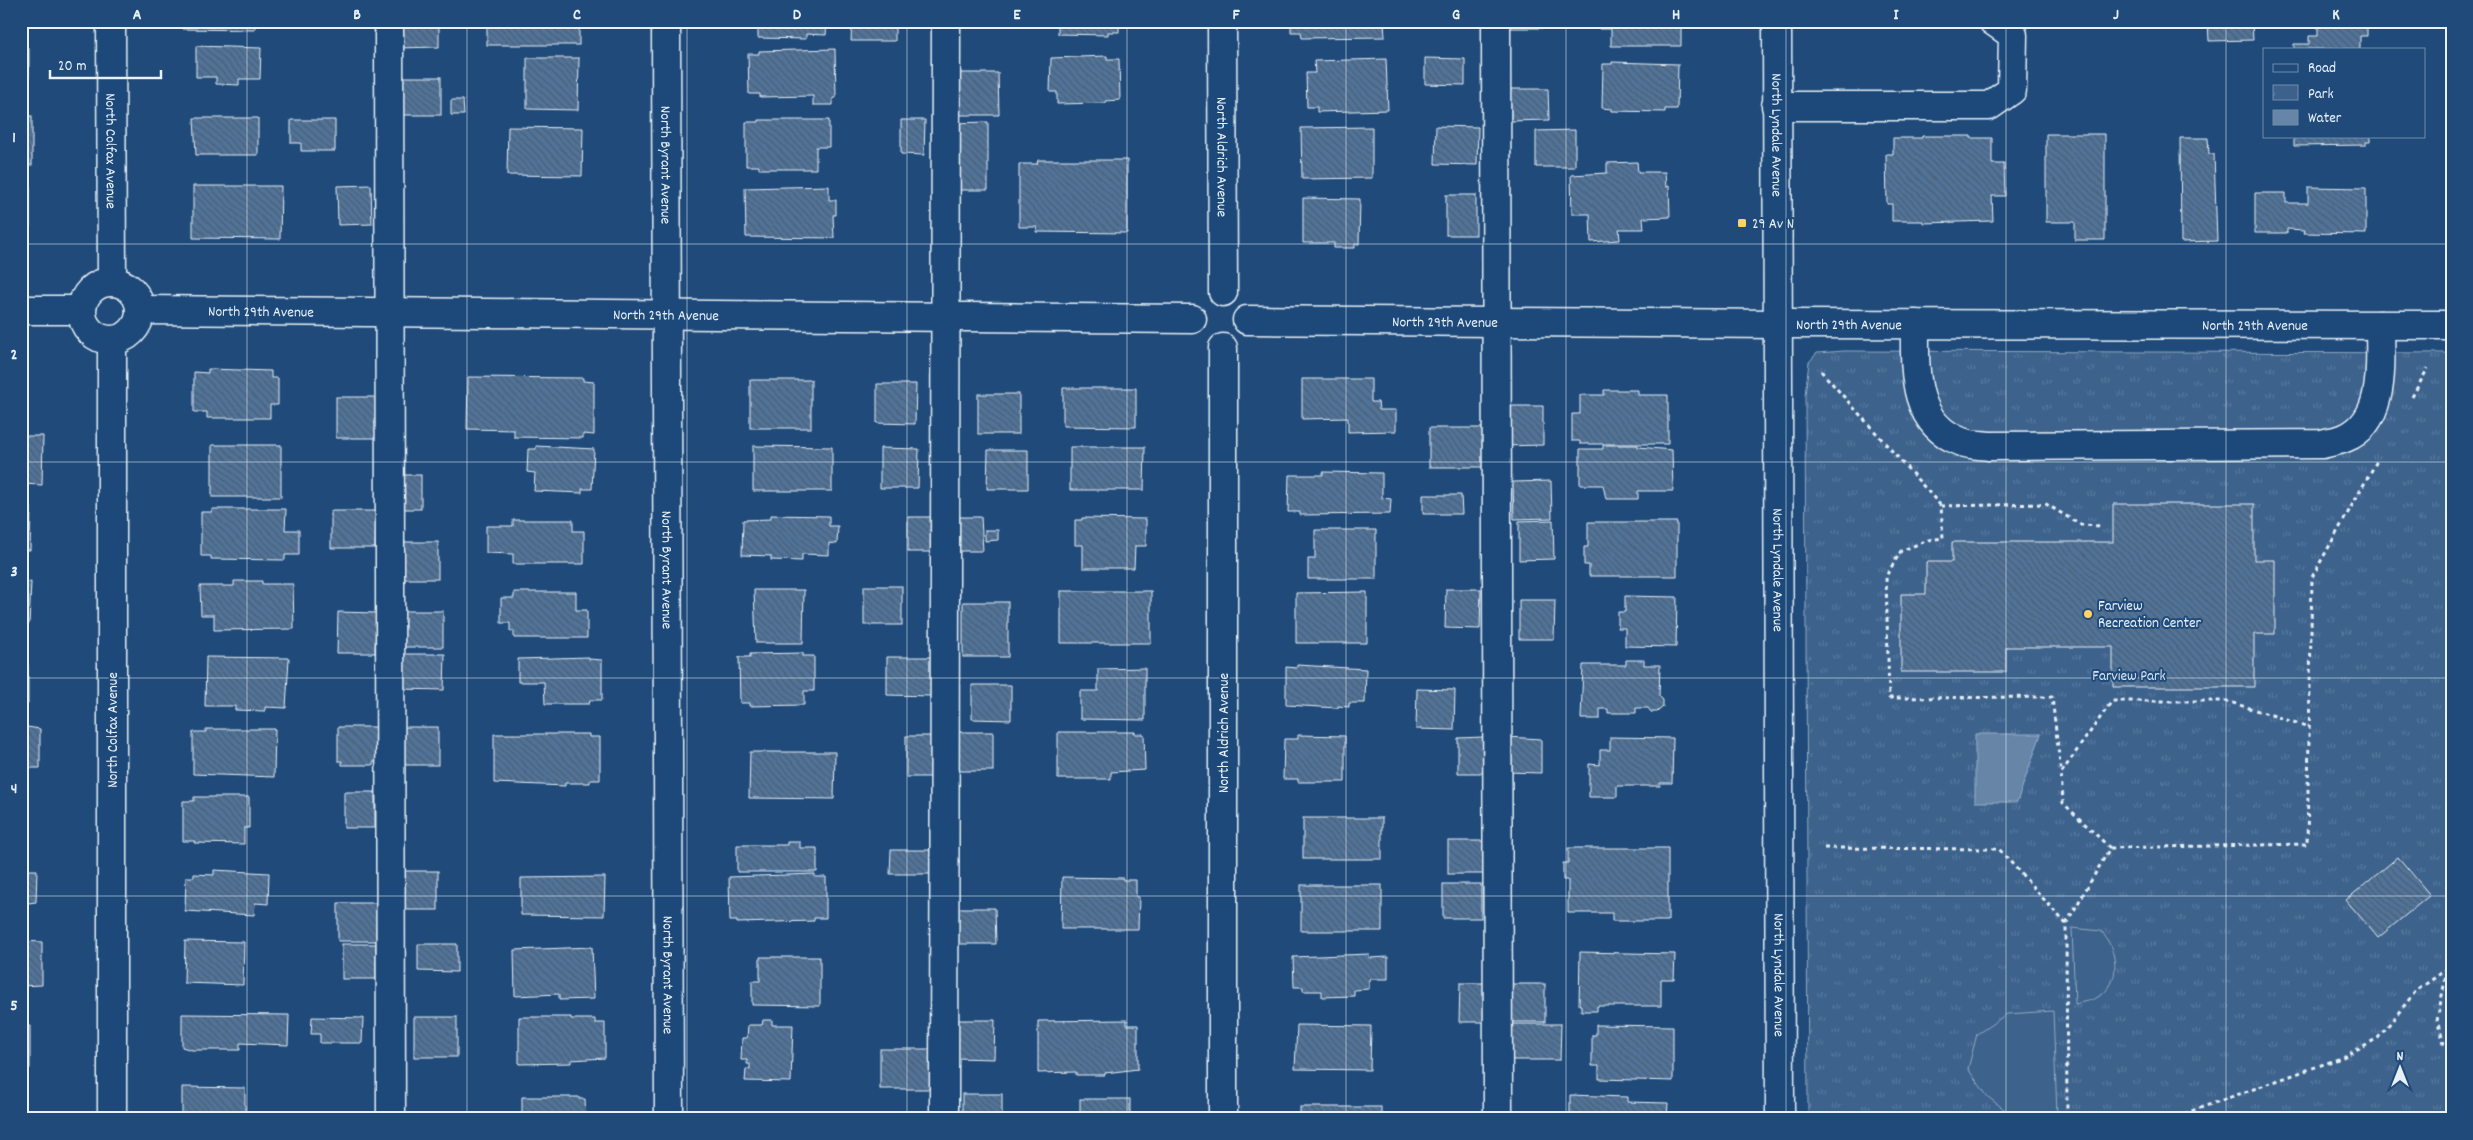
<svg xmlns="http://www.w3.org/2000/svg" width="2473" height="1140" viewBox="0 0 2473 1140" font-family="Dekko,sans-serif">
<style>
.park{fill:url(#park-tufts);stroke:#92aac2}
.pitch{fill:#3c628c;stroke:#92aac2}
.water{fill:#6685a7;stroke:#9ab0c7}
.building{fill:url(#building-back-hatch);stroke:#e8f1f8}
.lines{fill:none;stroke-linecap:round;stroke-linejoin:round}
.minor-casing{stroke:#e8f1f8;stroke-width:31}
.path{stroke:#e8f1f8;stroke-width:3;stroke-dasharray:4 4;stroke-linecap:butt}
.minor{stroke:#1f4a7a;stroke-width:28}
.grid{fill:none;stroke:#e8f1f8;stroke-width:1;stroke-opacity:0.55}
.poi-dot{fill:#ffd166;stroke:#1f4a7a;stroke-width:2}
.labels{text-anchor:middle;stroke-width:4;stroke-linejoin:round;paint-order:stroke}
.street-label{font-size:15px;fill:#e8f1f8;stroke:#1f4a7a}
.poi-label{font-size:15px;fill:#e8f1f8;stroke:#1f4a7a;text-anchor:start}
.park-label{font-size:15px;fill:#d7e3ed;stroke:#1f4a7a}
.neatline{fill:none;stroke:#e8f1f8;stroke-width:2}
.grid-label{font-size:16px;text-anchor:middle;font-weight:bold;fill:#e8f1f8}
</style>
<defs>
<pattern id="park-tufts" width="24" height="20" patternUnits="userSpaceOnUse" patternTransform="scale(1.25)"><rect width="24" height="20" fill="#3c628c"/><path d="M3 7l-1-3M5 7V3M7 7l1-3M15 17l-1-3M17 17v-4M19 17l1-3" fill="none" stroke="#58799d"/></pattern>
<pattern id="building-back-hatch" width="6" height="6" patternUnits="userSpaceOnUse" patternTransform="scale(1.25)"><rect width="6" height="6" fill="#517399"/><path d="M-1 5l2 2M0 0l6 6M5-1l2 2" fill="none" stroke="#4c5e72"/></pattern>
</defs>
<rect width="100%" height="100%" fill="#1f4a7a"/>
<filter id="ink" filterUnits="userSpaceOnUse"><feTurbulence type="fractalNoise" baseFrequency=".02" numOctaves="2"/><feDisplacementMap in="SourceGraphic" scale="10" xChannelSelector="R" yChannelSelector="G"/><feConvolveMatrix kernelMatrix="1 2 1 2 8 2 1 2 1" color-interpolation-filters="sRGB"/></filter>
<g filter="url(#ink)">
<polygon class="park" points="1844,351 2452,353 2452,1119 1808,1119 1805,395 1809,362 1817,353"/>
<g class="pitch">
<path d="M2072,928L2101,931C2117,949 2123,983 2098,997C2091,1001 2082,1002 2075,1004Z"/>
<polygon points="2053,1011 2057,1115 2012,1115 1988,1097 1968,1069 1977,1034 2007,1014"/>
</g>
<polygon class="water" points="1975,734 2041,734 2017,802 1975,802"/>
<g class="building">
<polygon points="183,21 255,21 255,30 183,29"/>
<polygon points="396,21 439,21 439,47 396,48"/>
<rect x="487" y="21" width="92" height="24"/>
<polygon points="758,21 827,21 826,35 806,34 806,39 758,38"/>
<polygon points="852,21 895,21 895,41 851,41"/>
<polygon points="1051,21 1119,21 1119,32 1108,32 1108,35 1058,34 1058,24"/>
<polygon points="1291,21 1384,21 1385,37 1302,38 1301,32 1291,32"/>
<rect x="1453" y="21" width="25" height="4"/>
<rect x="1504" y="21" width="39" height="7"/>
<polygon points="1599,21 1681,21 1681,46 1611,46 1611,29 1599,29"/>
<polygon points="2208,21 2252,21 2253,40 2209,41"/>
<polygon points="2318,21 2367,21 2367,36 2360,36 2360,49 2294,49 2294,44 2309,44 2309,36 2318,36"/>
<polygon points="196,46 261,48 260,79 239,79 239,85 216,84 216,77 196,77"/>
<rect x="21" y="49" width="8" height="45"/>
<polygon points="835,49 836,98 833,98 833,105 813,105 813,96 760,97 760,94 749,94 748,54 759,54 759,51"/>
<polygon points="1107,56 1107,59 1119,59 1120,100 1105,101 1106,103 1057,104 1057,92 1050,92 1051,58"/>
<polygon points="527,58 579,58 578,110 527,109"/>
<polygon points="1425,58 1465,59 1465,85 1425,84"/>
<polygon points="1386,59 1388,110 1317,112 1317,107 1307,107 1306,73 1315,73 1314,61"/>
<polygon points="1612,62 1678,64 1677,109 1665,109 1665,112 1612,111 1612,109 1602,108 1603,64 1612,64"/>
<polygon points="950,73 998,73 999,115 950,115"/>
<rect x="396" y="77" width="45" height="38"/>
<polygon points="1510,89 1548,89 1549,120 1511,121"/>
<polygon points="451,100 463,100 464,115 451,115"/>
<rect x="21" y="116" width="11" height="49"/>
<polygon points="194,118 258,118 258,155 196,155"/>
<polygon points="291,120 335,120 335,151 301,151 301,143 291,143"/>
<polygon points="759,120 829,120 829,147 816,147 816,169 759,169 759,166 746,166 746,122 759,122"/>
<polygon points="901,120 925,120 924,155 901,154"/>
<polygon points="988,122 988,190 952,190 952,123"/>
<polygon points="1436,126 1478,127 1477,165 1435,164"/>
<polygon points="508,127 583,128 582,176 507,175"/>
<polygon points="1372,127 1372,178 1302,179 1301,128"/>
<polygon points="1575,130 1575,167 1536,167 1536,131"/>
<polygon points="2046,134 2105,134 2105,240 2075,240 2075,222 2046,222"/>
<polygon points="1922,136 1971,136 1971,138 1992,138 1992,164 2004,164 2005,196 1992,196 1993,221 1923,223 1923,221 1892,221 1892,204 1887,204 1886,154 1893,154 1893,138 1922,138"/>
<polygon points="2294,136 2370,136 2370,142 2366,142 2366,145 2294,146"/>
<polygon points="2180,138 2208,138 2209,154 2214,154 2217,241 2181,242"/>
<polygon points="1038,160 1127,160 1127,233 1036,232 1037,227 1019,227 1019,164 1037,164"/>
<polygon points="1637,162 1638,172 1665,172 1666,187 1669,186 1670,217 1643,218 1644,229 1619,229 1620,240 1591,242 1590,214 1572,214 1571,175 1607,173 1607,163"/>
<polygon points="371,185 372,224 338,225 337,186"/>
<polygon points="193,186 281,186 280,239 193,238"/>
<polygon points="829,186 829,200 836,200 836,215 833,215 834,238 746,237 745,188"/>
<rect x="21" y="187" width="9" height="39"/>
<polygon points="2308,187 2366,188 2366,234 2304,233 2305,230 2287,229 2287,233 2255,233 2255,193 2286,193 2286,203 2308,203"/>
<rect x="1446" y="195" width="30" height="40"/>
<polygon points="1303,198 1360,199 1359,244 1355,244 1355,248 1334,248 1334,243 1303,243"/>
<polygon points="208,369 271,371 271,378 278,378 278,405 270,405 270,418 207,418 207,412 194,412 194,372 208,373"/>
<polygon points="468,377 583,378 583,381 594,382 594,435 583,434 583,438 514,437 514,430 467,429"/>
<polygon points="1302,379 1371,379 1371,402 1378,402 1379,410 1396,410 1396,431 1348,432 1348,418 1302,419"/>
<rect x="750" y="380" width="61" height="48"/>
<polygon points="877,384 916,384 915,424 877,423"/>
<polygon points="1063,388 1136,388 1136,427 1063,426"/>
<polygon points="1604,390 1638,390 1638,395 1668,395 1668,444 1580,444 1580,441 1572,441 1572,414 1580,414 1580,395 1604,395"/>
<rect x="978" y="394" width="41" height="40"/>
<rect x="336" y="397" width="41" height="41"/>
<polygon points="1504,406 1543,406 1543,445 1504,446"/>
<rect x="1429" y="428" width="54" height="39"/>
<polygon points="21,436 43,436 42,485 21,484"/>
<rect x="212" y="445" width="69" height="52"/>
<polygon points="1603,445 1638,445 1638,447 1672,450 1673,491 1638,491 1638,499 1606,499 1603,485 1580,485 1580,449 1603,449"/>
<polygon points="536,446 594,449 592,489 582,489 582,493 534,491 535,473 527,472 528,449 536,449"/>
<polygon points="753,446 832,447 832,491 753,491"/>
<polygon points="1070,447 1145,447 1144,490 1070,490"/>
<polygon points="880,448 919,449 918,488 880,488"/>
<polygon points="988,450 1028,450 1028,489 987,489"/>
<polygon points="1323,472 1382,473 1382,498 1391,499 1390,514 1300,515 1300,512 1288,512 1289,475 1323,475"/>
<rect x="401" y="475" width="20" height="34"/>
<polygon points="1551,481 1552,518 1514,519 1513,482"/>
<polygon points="1423,495 1461,495 1462,514 1423,514"/>
<polygon points="2113,504 2254,504 2254,560 2275,560 2275,634 2254,634 2254,687 2113,687 2113,647 2006,647 2006,672 1901,672 1901,594 1926,594 1926,562 1952,562 1952,542 2113,542"/>
<polygon points="21,507 31,507 30,550 21,550"/>
<polygon points="212,509 286,509 285,530 299,530 299,555 285,555 285,560 211,559 211,556 201,556 201,512 212,512"/>
<polygon points="331,511 376,511 375,548 331,548"/>
<polygon points="771,515 829,516 829,526 838,526 837,544 829,543 829,555 802,554 802,561 771,560 771,556 742,555 743,520 771,519"/>
<rect x="908" y="517" width="24" height="35"/>
<polygon points="957,517 981,517 983,551 959,551"/>
<polygon points="1082,518 1146,519 1146,546 1135,546 1134,568 1083,568 1083,545 1075,545 1075,520 1082,520"/>
<polygon points="513,520 573,520 573,531 584,531 584,564 513,564 513,554 486,553 486,526 513,526"/>
<polygon points="1553,520 1554,559 1519,560 1519,521"/>
<polygon points="1588,522 1677,522 1677,576 1589,576 1589,565 1584,565 1584,547 1588,547"/>
<polygon points="985,530 998,530 998,540 985,541"/>
<polygon points="1315,530 1376,530 1376,579 1308,579 1308,559 1315,559"/>
<rect x="401" y="542" width="37" height="37"/>
<polygon points="234,581 262,581 262,584 293,584 294,629 214,630 214,615 201,615 200,586 234,586"/>
<polygon points="21,582 31,582 29,624 21,624"/>
<rect x="864" y="586" width="38" height="39"/>
<polygon points="1446,589 1481,589 1480,629 1445,628"/>
<polygon points="754,590 804,590 803,643 756,643"/>
<rect x="1061" y="591" width="90" height="52"/>
<polygon points="514,592 576,592 576,610 587,610 587,638 514,638 514,631 510,631 510,623 501,623 501,598 514,598"/>
<polygon points="1367,592 1367,643 1296,643 1296,593"/>
<polygon points="1625,596 1677,597 1676,647 1625,646 1625,628 1618,628 1618,612 1625,612"/>
<polygon points="1519,600 1555,600 1554,639 1519,639"/>
<rect x="963" y="602" width="45" height="55"/>
<rect x="401" y="611" width="42" height="36"/>
<polygon points="338,612 376,613 375,653 337,653"/>
<polygon points="803,653 803,656 814,656 814,691 804,691 804,705 750,706 750,703 740,703 739,657 750,657 750,654"/>
<polygon points="400,654 445,654 444,690 400,689"/>
<polygon points="206,657 289,658 286,708 265,707 265,711 235,710 235,706 205,706"/>
<polygon points="589,657 589,659 602,660 602,700 590,700 589,704 545,704 544,682 518,682 518,659"/>
<polygon points="887,657 932,657 931,696 887,695"/>
<polygon points="1626,660 1644,660 1644,665 1660,665 1659,696 1663,700 1663,707 1657,712 1651,712 1648,708 1636,708 1636,713 1608,713 1608,709 1600,709 1600,719 1581,719 1583,665 1626,665"/>
<polygon points="21,664 28,665 28,704 21,704"/>
<polygon points="1297,665 1366,669 1365,703 1349,703 1349,707 1338,706 1338,708 1286,705 1286,667 1297,668"/>
<polygon points="1145,668 1145,720 1080,719 1080,691 1098,691 1098,669"/>
<polygon points="972,685 1011,685 1011,720 972,719"/>
<polygon points="1417,689 1455,690 1454,730 1416,729"/>
<polygon points="21,726 40,729 40,768 28,768 28,772 21,772"/>
<polygon points="338,727 377,727 377,762 373,762 373,765 342,765 342,761 338,761"/>
<rect x="400" y="727" width="38" height="38"/>
<polygon points="206,729 275,729 274,777 193,774 193,732 206,732"/>
<rect x="955" y="732" width="38" height="39"/>
<polygon points="1058,732 1135,732 1135,734 1144,734 1145,770 1111,772 1111,779 1058,779"/>
<polygon points="494,734 589,734 589,737 600,737 600,780 590,780 590,783 565,783 565,786 494,783"/>
<polygon points="1298,735 1345,736 1345,782 1298,782 1298,779 1283,779 1284,739 1298,739"/>
<rect x="906" y="736" width="27" height="41"/>
<polygon points="1483,737 1483,773 1458,773 1458,738"/>
<polygon points="1507,737 1541,739 1541,773 1506,772"/>
<polygon points="1610,737 1673,738 1672,783 1660,783 1660,786 1617,786 1617,797 1589,797 1589,764 1600,765 1600,750 1610,750"/>
<polygon points="750,752 835,752 834,799 749,798"/>
<rect x="344" y="792" width="31" height="36"/>
<polygon points="194,797 249,797 249,828 244,828 244,844 194,843 195,841 183,841 183,801 194,801"/>
<rect x="1303" y="818" width="79" height="41"/>
<rect x="1448" y="841" width="37" height="33"/>
<polygon points="787,842 800,842 800,848 817,848 817,872 737,872 737,845 787,845"/>
<polygon points="1568,848 1668,848 1668,921 1612,921 1612,913 1568,913 1568,880 1563,880 1563,863 1568,863"/>
<polygon points="891,850 930,850 930,874 890,874"/>
<polygon points="2398,857 2430,895 2378,938 2346,900"/>
<polygon points="21,870 37,870 36,902 21,904"/>
<polygon points="214,870 269,873 268,904 255,903 254,915 185,911 186,877 194,877 194,874 214,875"/>
<rect x="400" y="871" width="38" height="39"/>
<polygon points="815,874 815,877 826,877 826,918 814,918 814,921 737,923 737,921 730,921 729,877"/>
<polygon points="605,877 604,916 521,915 521,878"/>
<polygon points="1062,877 1123,878 1123,880 1136,880 1136,897 1139,897 1138,929 1061,929"/>
<rect x="1443" y="884" width="38" height="34"/>
<rect x="1301" y="885" width="81" height="46"/>
<polygon points="338,903 377,903 376,941 338,941"/>
<polygon points="956,908 995,908 996,944 956,944"/>
<polygon points="21,941 42,942 42,985 21,986"/>
<polygon points="185,941 244,942 243,985 184,983"/>
<rect x="342" y="944" width="34" height="35"/>
<polygon points="418,944 457,944 457,972 418,971"/>
<polygon points="592,947 594,999 559,1000 559,994 515,996 514,950"/>
<polygon points="1580,952 1675,954 1674,979 1661,979 1661,1006 1597,1006 1597,1011 1581,1011 1581,1005 1579,1005"/>
<polygon points="1369,954 1369,958 1388,957 1388,979 1369,979 1369,989 1354,990 1354,996 1322,997 1322,991 1303,991 1303,987 1294,987 1293,957"/>
<polygon points="760,957 820,957 820,1006 752,1005 752,981 760,981"/>
<polygon points="1460,983 1486,983 1486,1022 1459,1022"/>
<rect x="1507" y="984" width="38" height="38"/>
<polygon points="182,1014 289,1015 288,1045 240,1043 240,1050 192,1050 182,1047"/>
<polygon points="312,1017 363,1018 362,1043 320,1043 320,1034 311,1034"/>
<rect x="414" y="1017" width="43" height="40"/>
<polygon points="519,1017 571,1017 571,1019 595,1019 595,1023 605,1023 605,1058 571,1060 571,1063 519,1064"/>
<polygon points="763,1020 772,1020 772,1025 793,1025 791,1082 745,1081 746,1069 750,1069 750,1064 747,1064 747,1060 741,1060 742,1038 747,1038 748,1025 762,1025"/>
<polygon points="956,1020 995,1020 994,1059 956,1058"/>
<polygon points="1127,1020 1127,1025 1138,1025 1138,1069 1105,1073 1105,1075 1076,1075 1076,1072 1038,1073 1038,1021"/>
<polygon points="1508,1024 1561,1024 1560,1060 1508,1060"/>
<polygon points="1297,1025 1371,1026 1370,1070 1295,1069"/>
<polygon points="1596,1025 1673,1026 1673,1081 1599,1079 1599,1066 1592,1066 1592,1035 1596,1035"/>
<rect x="21" y="1026" width="9" height="42"/>
<rect x="880" y="1049" width="52" height="40"/>
<polygon points="182,1087 245,1088 245,1119 182,1119"/>
<rect x="962" y="1094" width="40" height="25"/>
<polygon points="1570,1095 1627,1097 1627,1102 1668,1103 1667,1119 1570,1119"/>
<polygon points="522,1097 579,1097 579,1099 585,1099 586,1119 522,1119"/>
<rect x="1080" y="1099" width="50" height="20"/>
<rect x="21" y="1105" width="4" height="14"/>
<rect x="1300" y="1107" width="81" height="12"/>
</g>
<g class="lines">
<defs>
<g id="minor">
<path id="s1" d="M111,21L112,282"/>
<polyline points="389,21 391,1119"/>
<path id="s2" d="M666,21L669,1119"/>
<path id="s3" d="M1222,21L1223,292"/>
<polyline points="1496,21 1498,1119"/>
<path id="s4" d="M1777,21L1780,1119"/>
<polyline points="1776,106 1989,106 2012,90 2013,35 1993,21"/>
<circle cx="111" cy="311" r="29"/>
<polyline points="21,310 81,310"/>
<path id="s5" d="M140,310L1192,319"/>
<path id="s6" d="M1247,320L1777,324L2452,325"/>
<path d="M1915,324C1915,368 1911,424 1962,442C1970,445 1981,445 1989,446L2322,444C2329,442 2338,441 2345,438C2387,421 2380,361 2380,325"/>
<polyline points="112,341 112,1119"/>
<polyline points="1223,348 1223,1119"/>
<polyline points="944,1119 946,21"/>
</g>
</defs>
<use href="#minor" class="minor-casing"/>
<g class="path">
<polyline points="1821,371 1941,506 1943,538 1928,540 1901,551 1886,576 1889,698 2052,697 2061,773"/>
<polyline points="2412,397 2428,368"/>
<polyline points="1941,506 2046,504 2081,525 2103,526"/>
<polyline points="1824,848 1999,849 2066,924 2067,1119"/>
<polyline points="2110,848 2063,803 2061,773 2112,701 2227,701 2309,727"/>
<polyline points="2066,924 2110,848 2307,844 2312,577 2378,459"/>
<polyline points="2447,970 2437,1021 2444,1043 2452,1047"/>
<polyline points="2169,1119 2341,1058 2378,1038 2416,991 2447,969"/>
</g>
<use href="#minor" class="minor"/>
</g>
</g>
<path class="grid" d="M247,21V1119M467,21V1119M687,21V1119M907,21V1119M1127,21V1119M1346,21V1119M1566,21V1119M1786,21V1119M2006,21V1119M2226,21V1119M21,244H2452M21,462H2452M21,678H2452M21,896H2452"/>
<g class="poi-dot">
<rect x="1737" y="218" width="10" height="10" rx="2.5"/>
<circle cx="2088" cy="614" r="5"/>
</g>
<g class="labels">
<g class="street-label">
<text dy="5" stroke="none"><textPath href="#s4" startOffset="114">North Lyndale Avenue</textPath></text>
<text dy="5" stroke="none"><textPath href="#s1" startOffset="130">North Colfax Avenue</textPath></text>
<text dy="5" stroke="none"><textPath href="#s3" startOffset="136">North Aldrich Avenue</textPath></text>
<text dy="5" stroke="none"><textPath href="#s2" startOffset="144">North Byrant Avenue</textPath></text>
<text dy="5" stroke="none"><textPath href="#s5" startOffset="121">North 29th Avenue</textPath></text>
<text dy="5" stroke="none"><textPath href="#s5" startOffset="526">North 29th Avenue</textPath></text>
<text dy="5" stroke="none"><textPath href="#s6" startOffset="198">North 29th Avenue</textPath></text>
<text dy="5" stroke="none"><textPath href="#s6" startOffset="602">North 29th Avenue</textPath></text>
<text dy="5" stroke="none"><textPath href="#s6" startOffset="1008">North 29th Avenue</textPath></text>
<text dy="5" stroke="none"><textPath href="#s2" startOffset="549">North Byrant Avenue</textPath></text>
<text dy="5" stroke="none"><textPath href="#s4" startOffset="549">North Lyndale Avenue</textPath></text>
<text transform="translate(112 730) rotate(-90)" y="5">North Colfax Avenue</text>
<text transform="translate(1223 733) rotate(-90)" y="5">North Aldrich Avenue</text>
<text dy="5" stroke="none"><textPath href="#s2" startOffset="954">North Byrant Avenue</textPath></text>
<text dy="5" stroke="none"><textPath href="#s4" startOffset="954">North Lyndale Avenue</textPath></text>
</g>
<g class="poi-label">
<text x="1752" y="228">29 Av N</text>
<text x="2098" y="610">Farview<tspan x="2098" dy="17">Recreation Center</tspan></text>
</g>
<g class="park-label">
<text x="2129" y="680">Farview Park</text>
</g>
</g>
<rect width="2473" height="1140" fill="none" stroke="#1f4a7a" stroke-width="55"/>
<rect x="2263" y="48" width="162" height="90" fill="#1f4a7a" stroke="#6f8dac"/>
<rect x="2273" y="64" width="25" height="8" fill="#1f4a7a" stroke="#6f8dac"/>
<text x="2308" y="72" font-size="15" fill="#e8f1f8">Road</text>
<rect x="2273" y="85" width="25" height="15" fill="url(#park-tufts)" stroke="#6f8dac"/>
<text x="2308" y="98" font-size="15" fill="#e8f1f8">Park</text>
<rect x="2273" y="110" width="25" height="15" fill="#6685a7" stroke="#6f8dac"/>
<text x="2308" y="122" font-size="15" fill="#e8f1f8">Water</text>
<g transform="translate(2400 1068)" stroke="#1f4a7a" stroke-width="4" paint-order="stroke">
<path d="M0-4L9 19L0 12L-9 19Z" fill="#e8f1f8"/>
<text y="-8" font-size="14" font-weight="bold" text-anchor="middle" fill="#e8f1f8">N</text>
</g>
<path d="M50 70v8h111v-8" fill="none" stroke="#e8f1f8" stroke-width="2.5"/>
<text x="58" y="70" font-size="15" fill="#e8f1f8" stroke="#1f4a7a" stroke-width="4" paint-order="stroke">20 m</text>
<rect x="28" y="28" width="2418" height="1084" class="neatline"/>
<g class="grid-label">
<text x="137" y="19">A</text>
<text x="357" y="19">B</text>
<text x="577" y="19">C</text>
<text x="797" y="19">D</text>
<text x="1017" y="19">E</text>
<text x="1236" y="19">F</text>
<text x="1456" y="19">G</text>
<text x="1676" y="19">H</text>
<text x="1896" y="19">I</text>
<text x="2116" y="19">J</text>
<text x="2336" y="19">K</text>
<text x="14" y="142">1</text>
<text x="14" y="359">2</text>
<text x="14" y="576">3</text>
<text x="14" y="793">4</text>
<text x="14" y="1010">5</text>
</g>
</svg>
